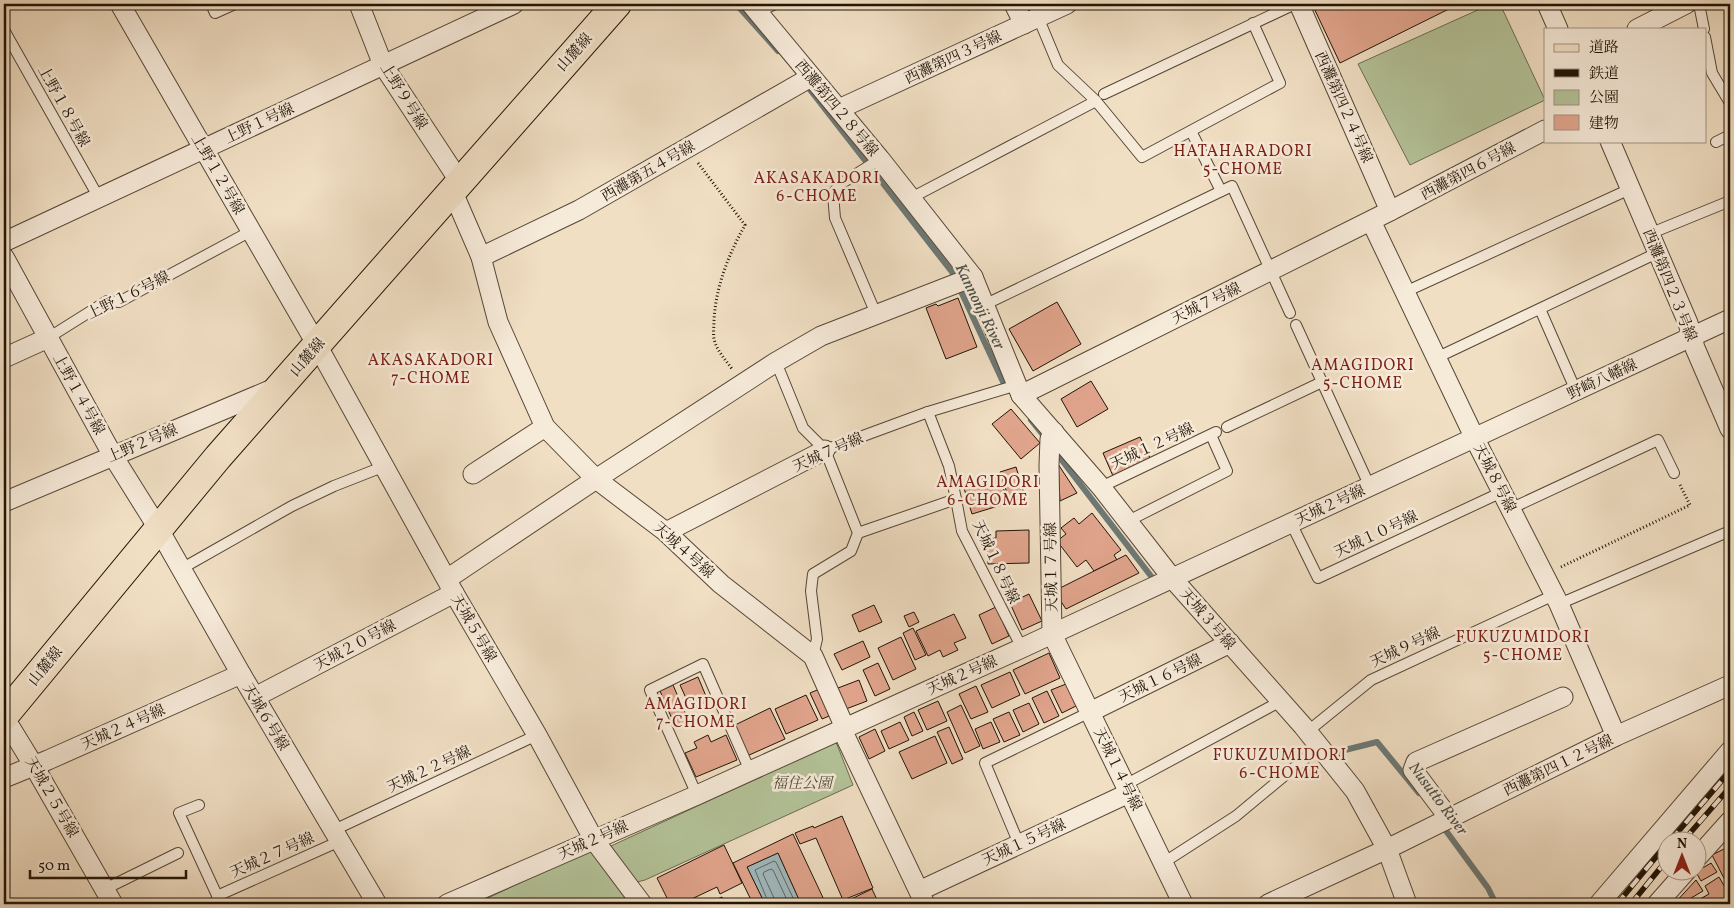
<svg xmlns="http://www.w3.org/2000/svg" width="1734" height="908" viewBox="0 0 1734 908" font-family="Vollkorn,'Noto Serif JP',serif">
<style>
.green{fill:#b4c399;stroke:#6a6c50}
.water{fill:#a0babf;stroke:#6d7875}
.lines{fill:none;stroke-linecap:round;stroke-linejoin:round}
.shore{stroke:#606762;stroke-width:1}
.stream{stroke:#6d7875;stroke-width:6}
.building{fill:#e1a58d;stroke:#211406}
.service-casing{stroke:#554736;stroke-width:12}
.minor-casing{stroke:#554736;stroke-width:21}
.primary-casing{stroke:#211406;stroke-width:30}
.path{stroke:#211406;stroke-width:3;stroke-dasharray:1 2.5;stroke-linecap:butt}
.service{stroke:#f6ead9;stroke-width:10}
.minor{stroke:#f6ead9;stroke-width:19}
.primary{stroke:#f1dfc4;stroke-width:28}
.rail-casing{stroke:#211406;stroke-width:5.5}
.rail{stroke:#f6ead9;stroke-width:4;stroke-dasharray:11;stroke-linecap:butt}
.labels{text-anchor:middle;stroke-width:5;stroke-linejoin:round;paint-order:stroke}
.street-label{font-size:15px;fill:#211406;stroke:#f6ead9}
.park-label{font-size:15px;font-style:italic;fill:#545139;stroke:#f6ead9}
.neighbourhood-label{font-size:16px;letter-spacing:1px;fill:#7a1f14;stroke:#f6ead9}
.water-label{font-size:16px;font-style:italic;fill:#4d4e47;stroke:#f6ead9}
</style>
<rect width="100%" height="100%" fill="#f1dfc4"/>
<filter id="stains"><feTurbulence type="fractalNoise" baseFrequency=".004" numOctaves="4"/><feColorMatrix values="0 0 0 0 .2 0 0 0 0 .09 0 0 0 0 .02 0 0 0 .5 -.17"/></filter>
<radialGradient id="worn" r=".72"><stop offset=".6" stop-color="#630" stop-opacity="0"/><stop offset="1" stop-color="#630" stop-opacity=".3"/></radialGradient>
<g class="green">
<polygon points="1491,4 1500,4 1545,100 1410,165 1358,64"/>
<polygon points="836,742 853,785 645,880 637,882 611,846"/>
<polygon points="590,850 635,904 475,904"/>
</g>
<polygon class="water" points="778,853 801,904 765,904 747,867"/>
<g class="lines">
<g class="shore">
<polyline points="769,904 755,870 774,861 776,862 796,904"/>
<polyline points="775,904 774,898 763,874 764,872 771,869 773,870 789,904"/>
</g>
<g class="stream">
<polyline points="736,4 778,51"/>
<polyline points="804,82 952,272 1004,384 1008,391"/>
<polyline points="1031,420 1047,440"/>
<polyline points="1054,450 1154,580"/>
<polyline points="1341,751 1377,742 1419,793"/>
<polyline points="1441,824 1488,888 1496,904"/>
</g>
</g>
<g class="building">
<polygon points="1312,4 1459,4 1340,63"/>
<polygon points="958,298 977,347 946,359 926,308 936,304 938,306"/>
<polygon points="1057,302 1081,344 1033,371 1009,329"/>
<polygon points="1091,381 1108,409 1077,427 1061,399"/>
<polygon points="1011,409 1040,443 1021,459 992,424"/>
<polygon points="1140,437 1151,460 1113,476 1103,453"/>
<polygon points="1058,464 1077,493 1060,501"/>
<polygon points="1016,467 1025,497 1010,502 1000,472"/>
<polygon points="999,474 1008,503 972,514 963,485"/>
<polygon points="1092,513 1121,550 1114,555 1117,560 1094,571 1086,560 1077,567 1057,541 1066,534 1061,528 1074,518 1079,524"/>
<polygon points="1029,530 1029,563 988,564 987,539 996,538 996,531"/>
<polygon points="1126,555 1139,573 1066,609 1054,591"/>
<polygon points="1029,594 1042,621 1022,630 1010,603"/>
<polygon points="874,605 882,622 859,632 852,615"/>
<polygon points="996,607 1009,636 992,644 979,615"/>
<polygon points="914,612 919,622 909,627 904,616"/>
<polygon points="954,614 966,638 954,643 958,650 943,657 940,650 928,656 916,631"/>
<polygon points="913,628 926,655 915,660 903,633"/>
<polygon points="901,637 916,669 893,680 878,648"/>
<polygon points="863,641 870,657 842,670 834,654"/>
<polygon points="1049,653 1060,678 1025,694 1013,670"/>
<polygon points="878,663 890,689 875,696 863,670"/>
<polygon points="1010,672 1020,695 992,708 981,685"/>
<polygon points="698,677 708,701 691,709 680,685"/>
<polygon points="859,680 867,701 846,709 838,688"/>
<polygon points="1066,684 1076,706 1062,713 1051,690"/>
<polygon points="673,685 689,722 676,728 660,691"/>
<polygon points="976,686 988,712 971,719 959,694"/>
<polygon points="822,688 834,714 822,719 810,693"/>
<polygon points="1047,691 1059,716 1044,723 1032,698"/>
<polygon points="806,695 818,720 786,734 775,709"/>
<polygon points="938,701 947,721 927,730 918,710"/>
<polygon points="1029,703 1039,724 1023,732 1013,710"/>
<polygon points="961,705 980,746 965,753 947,712"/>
<polygon points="770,708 785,739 747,756 733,726"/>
<polygon points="914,712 923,731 912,736 904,717"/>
<polygon points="1009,712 1020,735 1004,742 993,719"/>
<polygon points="900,722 909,740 889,749 881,731"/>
<polygon points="991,722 1000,742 983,749 975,729"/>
<polygon points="949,727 963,759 952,764 937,732"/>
<polygon points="875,729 885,751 869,759 859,737"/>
<polygon points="708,735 711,742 726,735 737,760 696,777 685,753 697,748 694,742"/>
<polygon points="935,736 947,763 912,779 899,752"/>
<polygon points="842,816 873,888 843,900 816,838 800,844 795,833 813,826 814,828"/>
<polygon points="793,834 826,904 801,904 778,853 747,867 765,904 753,904 733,863"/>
<polygon points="724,845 742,883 720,894 717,887 681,904 670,904 657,878"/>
<polygon points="1730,846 1730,890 1712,855"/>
<polygon points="1711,863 1717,872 1701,881 1696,872"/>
<polygon points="1719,877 1730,896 1730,899 1721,904 1704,904 1700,899 1709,894 1705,886"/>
<polygon points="1696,880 1703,891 1681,904 1674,904"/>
<polygon points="872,889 879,904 846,904 845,902"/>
<polygon points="722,897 725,904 706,904"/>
</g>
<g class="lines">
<defs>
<g id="service">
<polyline points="211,4 215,13 235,4"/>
<polyline points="1699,4 1704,29"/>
<polyline points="758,12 775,4"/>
<polyline points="1038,17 1058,65 1096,101 1142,157 1280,83 1253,23"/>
<polyline points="4,30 99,198"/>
<polyline points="1705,37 1712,73 1730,103"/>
<polyline points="1104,94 1295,4"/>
<polyline points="1191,131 1221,191"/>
<polyline points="1716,142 1730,135"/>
<polyline points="911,198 1096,101"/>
<polyline points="1649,234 1730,201"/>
<polyline points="1405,292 1630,189"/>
<polyline points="984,305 1232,186 1290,313"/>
<polyline points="1540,309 1576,391"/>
<polyline points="876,314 835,218 833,194 839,185 880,159"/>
<polyline points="1296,325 1370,487"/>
<polyline points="48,338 107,301 119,302 251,231"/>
<polyline points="1436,358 1657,253"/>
<polyline points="776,362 803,428 825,450 858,533 851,551 813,574 811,591 817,639 813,656"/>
<polyline points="928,412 949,466 956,499"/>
<polyline points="1227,427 1322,382"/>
<polyline points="825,450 928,412 1017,385"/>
<polyline points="1101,487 1216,432"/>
<polyline points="1510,509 1658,440 1674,473"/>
<polyline points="1136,517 1227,471 1211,435"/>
<polyline points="1291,523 1318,578 1502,492"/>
<polyline points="858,533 956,499 962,531 1022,648"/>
<polyline points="181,569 292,506 334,486 385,466"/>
<polyline points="1559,604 1730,531"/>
<polyline points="1307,732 1371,680 1554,595"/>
<polyline points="1125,785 1281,701"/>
<polyline points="697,795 650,690 703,664 750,771"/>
<polyline points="199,805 179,813 221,904"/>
<polyline points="334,830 537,735"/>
<polyline points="1019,844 985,763 1090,712"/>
<polyline points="1163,863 1236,816 1319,747"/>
<polyline points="105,889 178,853"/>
<polyline points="217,896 340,841"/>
</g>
<g id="minor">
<polyline points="120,4 317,345 454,593 537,735 594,840 642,904"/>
<polyline points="359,4 383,65 460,182"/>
<polyline points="751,4 880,159 973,277 1021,395 1101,487 1172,578 1303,726 1355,791 1387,849 1407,904"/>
<polyline points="1014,4 1024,24"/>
<polyline points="1299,4 1390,211"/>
<polyline points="1547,4 1558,29"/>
<polyline points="1637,29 1686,4"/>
<polyline points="839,109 1067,4"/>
<polyline points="1610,141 1688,323 1695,348 1730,429"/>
<polyline points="452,190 481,257 498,322 545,427 596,479 666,532 721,584 813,656 842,721 842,730 845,736 925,904"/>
<polyline points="1371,221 1479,447 1559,604 1616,736"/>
<polyline points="4,242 514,4"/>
<polyline points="4,257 113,456 158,528 241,674 377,904"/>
<polyline points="481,257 579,210 811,77"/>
<polyline points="4,358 48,338"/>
<polyline points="1021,395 1390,211 1545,130"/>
<polyline points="1054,432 1050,439 1049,465 1052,634 1183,904"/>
<polyline points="473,474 545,427"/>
<polyline points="4,502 275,388"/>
<polyline points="666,532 825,450"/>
<polyline points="447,579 596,479 776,362 821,336 973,277"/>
<polyline points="255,697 454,593"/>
<polyline points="1090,712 1230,643"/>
<polyline points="4,717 34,766 113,904"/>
<polyline points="4,778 48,760 241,674"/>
<polyline points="1449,818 1413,770 1416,762 1563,697"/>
<polyline points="1696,859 1730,821"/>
<polyline points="919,891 1129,793"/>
<polyline points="447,904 697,795 1022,648 1730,319"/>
<polyline points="1268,904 1387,849 1616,736 1730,685"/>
<polyline points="1599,904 1730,751"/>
<polyline points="1657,904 1687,870"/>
</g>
<polyline id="primary" points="4,716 218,457 617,4"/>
</defs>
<use href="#service" class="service-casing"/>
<use href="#minor" class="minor-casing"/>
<use href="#primary" class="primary-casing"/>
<g class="path">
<path d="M698,163L745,225C729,254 716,285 714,320C714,326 713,333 714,339C717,351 725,359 732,369"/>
<polyline points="1561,567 1690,505 1680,485"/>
</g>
<use href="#service" class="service"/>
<use href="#minor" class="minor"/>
<use href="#primary" class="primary"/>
<defs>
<g id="rail">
<polyline points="1671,840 1730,771"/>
<polyline points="1684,840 1730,787"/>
<polyline points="1617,904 1666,845"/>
<polyline points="1631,904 1666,861"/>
</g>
</defs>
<use href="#rail" class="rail-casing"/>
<use href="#rail" class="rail"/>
</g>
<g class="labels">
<g class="street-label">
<text transform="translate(574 52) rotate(-48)" y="5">山麓線</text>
<text transform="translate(953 57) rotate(-25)" y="5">西灘第四３号線</text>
<text transform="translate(404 96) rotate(58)" y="5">上野９号線</text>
<text transform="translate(64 106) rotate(61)" y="5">上野１８号線</text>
<text transform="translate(1344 107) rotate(66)" y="5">西灘第四２４号線</text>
<text transform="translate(837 108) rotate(50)" y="5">西灘第四２８号線</text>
<text transform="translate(259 123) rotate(-25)" y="5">上野１号線</text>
<text transform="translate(648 171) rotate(-30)" y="5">西灘第五４号線</text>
<text transform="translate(1468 171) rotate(-28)" y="5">西灘第四６号線</text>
<text transform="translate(218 174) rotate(60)" y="5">上野１２号線</text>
<text transform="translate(1670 285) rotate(68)" y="5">西灘第四２３号線</text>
<text transform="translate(128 295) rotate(-26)" y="5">上野１６号線</text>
<text transform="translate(1206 303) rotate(-26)" y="5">天城７号線</text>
<text transform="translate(307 357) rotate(-49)" y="5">山麓線</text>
<text transform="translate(1602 379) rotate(-25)" y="5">野崎八幡線</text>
<text transform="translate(79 394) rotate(61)" y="5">上野１４号線</text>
<text transform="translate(142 443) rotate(-23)" y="5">上野２号線</text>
<text transform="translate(1152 446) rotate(-25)" y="5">天城１２号線</text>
<text transform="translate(828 452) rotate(-24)" y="5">天城７号線</text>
<text transform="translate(1495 478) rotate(63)" y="5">天城８号線</text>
<text transform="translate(1330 505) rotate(-25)" y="5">天城２号線</text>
<text transform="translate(1376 534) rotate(-25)" y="5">天城１０号線</text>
<text transform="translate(684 550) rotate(42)" y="5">天城４号線</text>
<text transform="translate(996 562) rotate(65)" y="5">天城１８号線</text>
<text transform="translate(1051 567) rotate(-91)" y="5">天城１７号線</text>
<text transform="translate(1208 619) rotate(49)" y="5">天城３号線</text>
<text transform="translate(474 628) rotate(60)" y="5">天城５号線</text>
<text transform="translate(355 645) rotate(-28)" y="5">天城２０号線</text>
<text transform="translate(1405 647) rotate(-25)" y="5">天城９号線</text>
<text transform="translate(45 666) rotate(-51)" y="5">山麓線</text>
<text transform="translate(962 675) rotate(-24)" y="5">天城２号線</text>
<text transform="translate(1160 678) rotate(-26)" y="5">天城１６号線</text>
<text transform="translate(266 717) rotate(59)" y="5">天城６号線</text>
<text transform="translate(123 727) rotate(-24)" y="5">天城２４号線</text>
<text transform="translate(1558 765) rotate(-26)" y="5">西灘第四１２号線</text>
<text transform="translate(429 769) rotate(-25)" y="5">天城２２号線</text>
<text transform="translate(1118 769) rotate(64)" y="5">天城１４号線</text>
<text transform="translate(52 797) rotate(60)" y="5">天城２５号線</text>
<text transform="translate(593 840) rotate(-24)" y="5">天城２号線</text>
<text transform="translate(1024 842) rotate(-25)" y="5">天城１５号線</text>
<text transform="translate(272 855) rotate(-24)" y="5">天城２７号線</text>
</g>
<g class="park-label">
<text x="802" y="788">福住公園</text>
</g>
<g class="neighbourhood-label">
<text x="1243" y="156">HATAHARADORI<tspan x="1243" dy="18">5-CHOME</tspan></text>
<text x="817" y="183">AKASAKADORI<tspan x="817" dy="18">6-CHOME</tspan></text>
<text x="431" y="365">AKASAKADORI<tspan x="431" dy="18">7-CHOME</tspan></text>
<text x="1363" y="370">AMAGIDORI<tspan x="1363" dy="18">5-CHOME</tspan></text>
<text x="988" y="487">AMAGIDORI<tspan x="988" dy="18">6-CHOME</tspan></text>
<text x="1523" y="642">FUKUZUMIDORI<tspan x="1523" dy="18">5-CHOME</tspan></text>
<text x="696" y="709">AMAGIDORI<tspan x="696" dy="18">7-CHOME</tspan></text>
<text x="1280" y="760">FUKUZUMIDORI<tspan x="1280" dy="18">6-CHOME</tspan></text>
</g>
<g class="water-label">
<text transform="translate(981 306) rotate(64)" y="6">Kannonji River</text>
<text transform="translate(1439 798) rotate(53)" y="6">Nusutto River</text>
</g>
</g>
<rect width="1734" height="908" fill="none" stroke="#f1dfc4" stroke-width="20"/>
<rect x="5" y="5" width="1724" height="898" fill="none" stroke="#211406" stroke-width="2.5"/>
<rect x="10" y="10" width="1714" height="888" fill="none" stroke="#211406"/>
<rect x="1544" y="28" width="162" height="115" fill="#f6ead9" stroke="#a19485"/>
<rect x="1554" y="44" width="25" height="8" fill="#f1dfc4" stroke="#a19485"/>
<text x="1589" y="52" font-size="15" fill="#211406">道路</text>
<rect x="1554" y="69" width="25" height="8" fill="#211406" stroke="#a19485"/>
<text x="1589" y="78" font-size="15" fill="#211406">鉄道</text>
<rect x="1554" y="90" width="25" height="15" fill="#b4c399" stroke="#a19485"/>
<text x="1589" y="102" font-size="15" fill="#211406">公園</text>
<rect x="1554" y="115" width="25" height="15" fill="#e1a58d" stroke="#a19485"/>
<text x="1589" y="128" font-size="15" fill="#211406">建物</text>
<g transform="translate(1682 856)"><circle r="24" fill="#f6ead9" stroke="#a19485"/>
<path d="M0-4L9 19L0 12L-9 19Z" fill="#8f2418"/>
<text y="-8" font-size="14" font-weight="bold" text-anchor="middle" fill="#211406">N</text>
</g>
<path d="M30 870v8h156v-8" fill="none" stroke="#211406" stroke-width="2.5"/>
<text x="38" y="870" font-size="15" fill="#211406" stroke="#f6ead9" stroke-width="4" paint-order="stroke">50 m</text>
<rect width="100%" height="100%" filter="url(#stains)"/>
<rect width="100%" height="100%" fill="url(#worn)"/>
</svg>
